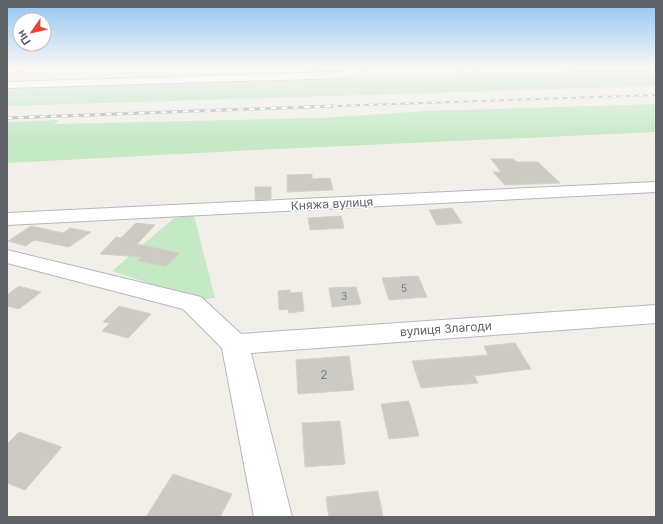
<svg xmlns="http://www.w3.org/2000/svg" width="663" height="524" viewBox="0 0 663 524" font-family="Inter,sans-serif">
<style>
.green{fill:#c5e8c5}
.building{fill:#cccac5;stroke:#d6d1c6}
.lines{fill:none;stroke-linecap:round;stroke-linejoin:round}
.minor-casing{stroke:#b5b8bc;stroke-width:2}
.minor{fill:#fff;fill-rule:evenodd}
.rail-far1-casing{stroke:#b6b7b8;stroke-width:2}
.rail-casing{stroke:#b6b7b8;stroke-width:3}
.rail-far1{stroke:#fff;stroke-width:1.5;stroke-dasharray:4.5;stroke-linecap:butt}
.rail{stroke:#fff;stroke-width:2;stroke-dasharray:5.5;stroke-linecap:butt}
.labels{text-anchor:middle;stroke-width:3;stroke-linejoin:round;paint-order:stroke}
.number-label{font-size:10px;fill:#7a7d7f}
.street-label{font-size:12px;fill:#5f6368;stroke:#fff}
.near-number-label{font-size:12px;fill:#7a7d7f}
</style>
<rect width="100%" height="100%" fill="#f1efe8"/>
<g class="green">
<polygon points="656,68 656,86 7,106 7,86 214,80 464,75"/>
<polygon points="656,104 656,132 255,150 7,163 7,122 59,120 54,124 322,118 426,111"/>
<polygon points="194,216 215,298 199,300 112,271 174,218"/>
</g>
<g class="building">
<polygon points="491,159 513,159 517,162 538,162 560,183 505,185 493,172 501,172"/>
<polygon points="312,174 312,179 330,178 333,190 287,192 287,175"/>
<polygon points="255,187 271,187 271,199 255,200"/>
<polygon points="452,208 462,223 437,225 429,210"/>
<polygon points="341,216 344,228 310,230 308,218"/>
<polygon points="136,223 155,225 137,244 180,253 166,266 138,261 142,257 100,254 116,237 121,238"/>
<polygon points="31,226 63,233 70,228 91,232 69,247 34,240 26,246 8,241"/>
<polygon points="418,276 427,297 389,300 382,278"/>
<polygon points="19,286 41,292 19,309 7,306 7,295"/>
<polygon points="356,287 361,304 332,307 329,288"/>
<polygon points="290,290 290,293 302,292 304,311 289,313 288,309 279,310 278,291"/>
<polygon points="119,306 151,314 128,338 102,331 110,323 103,322"/>
<polygon points="515,343 531,369 474,376 478,383 421,388 412,361 488,355 484,346"/>
<polygon points="349,356 354,390 298,394 296,360"/>
<polygon points="409,401 419,436 389,439 381,404"/>
<polygon points="340,421 345,464 305,467 302,423"/>
<polygon points="19,432 62,447 25,490 7,483 7,444"/>
<polygon points="173,474 232,494 220,517 146,517"/>
<polygon points="378,491 383,517 329,517 326,497"/>
</g>
<g class="lines">
<defs>
<g id="minor">
<polygon points="7,68 24,68 22,70 7,73"/>
<polygon points="352,68 364,68 362,70 343,78 7,88 7,82 341,72"/>
<polygon points="465,68 476,68 467,76 459,76 458,74"/>
<polygon points="656,182 656,192 7,225 7,213"/>
<polygon points="7,250 201,297 241,334 656,305 656,323 251,353 292,517 254,517 222,348 183,309 7,263"/>
</g>
</defs>
<use href="#minor" class="minor-casing"/>
<use href="#minor" class="minor"/>
<defs>
<polyline id="rail-far1" points="306,107 656,95"/>
<polyline id="rail" points="7,118 334,106"/>
</defs>
<use href="#rail-far1" class="rail-far1-casing"/>
<use href="#rail" class="rail-casing"/>
<use href="#rail-far1" class="rail-far1"/>
<use href="#rail" class="rail"/>
</g>
<linearGradient id="sky" x2="0" y2="1"><stop stop-color="#8fc3f1"/><stop offset="0.48" stop-color="#f9f8f5"/><stop offset="1" stop-color="#f9f8f5" stop-opacity="0"/></linearGradient>
<rect width="663" height="141" fill="url(#sky)"/>
<g class="labels">
<g class="number-label">
<text x="404" y="292">5</text>
<text x="344" y="300">3</text>
</g>
<g class="street-label">
<text transform="translate(332 204) rotate(-3)" y="4">Княжа вулиця</text>
<text transform="translate(446 329) rotate(-4)" y="4">вулиця Злагоди</text>
</g>
<g class="near-number-label">
<text x="324" y="379">2</text>
</g>
</g>
<rect width="663" height="524" fill="none" stroke="#5f6368" stroke-width="16"/>
<g transform="translate(32 32) rotate(236)"><circle r="19" fill="#ffffff" stroke="#bfc1c3"/>
<path d="M0-3L7 15L0 10L-7 15Z" fill="#ea4335"/>
<text y="-6" font-size="11" font-weight="bold" text-anchor="middle" fill="#5f6368">Пн</text>
</g>
</svg>
